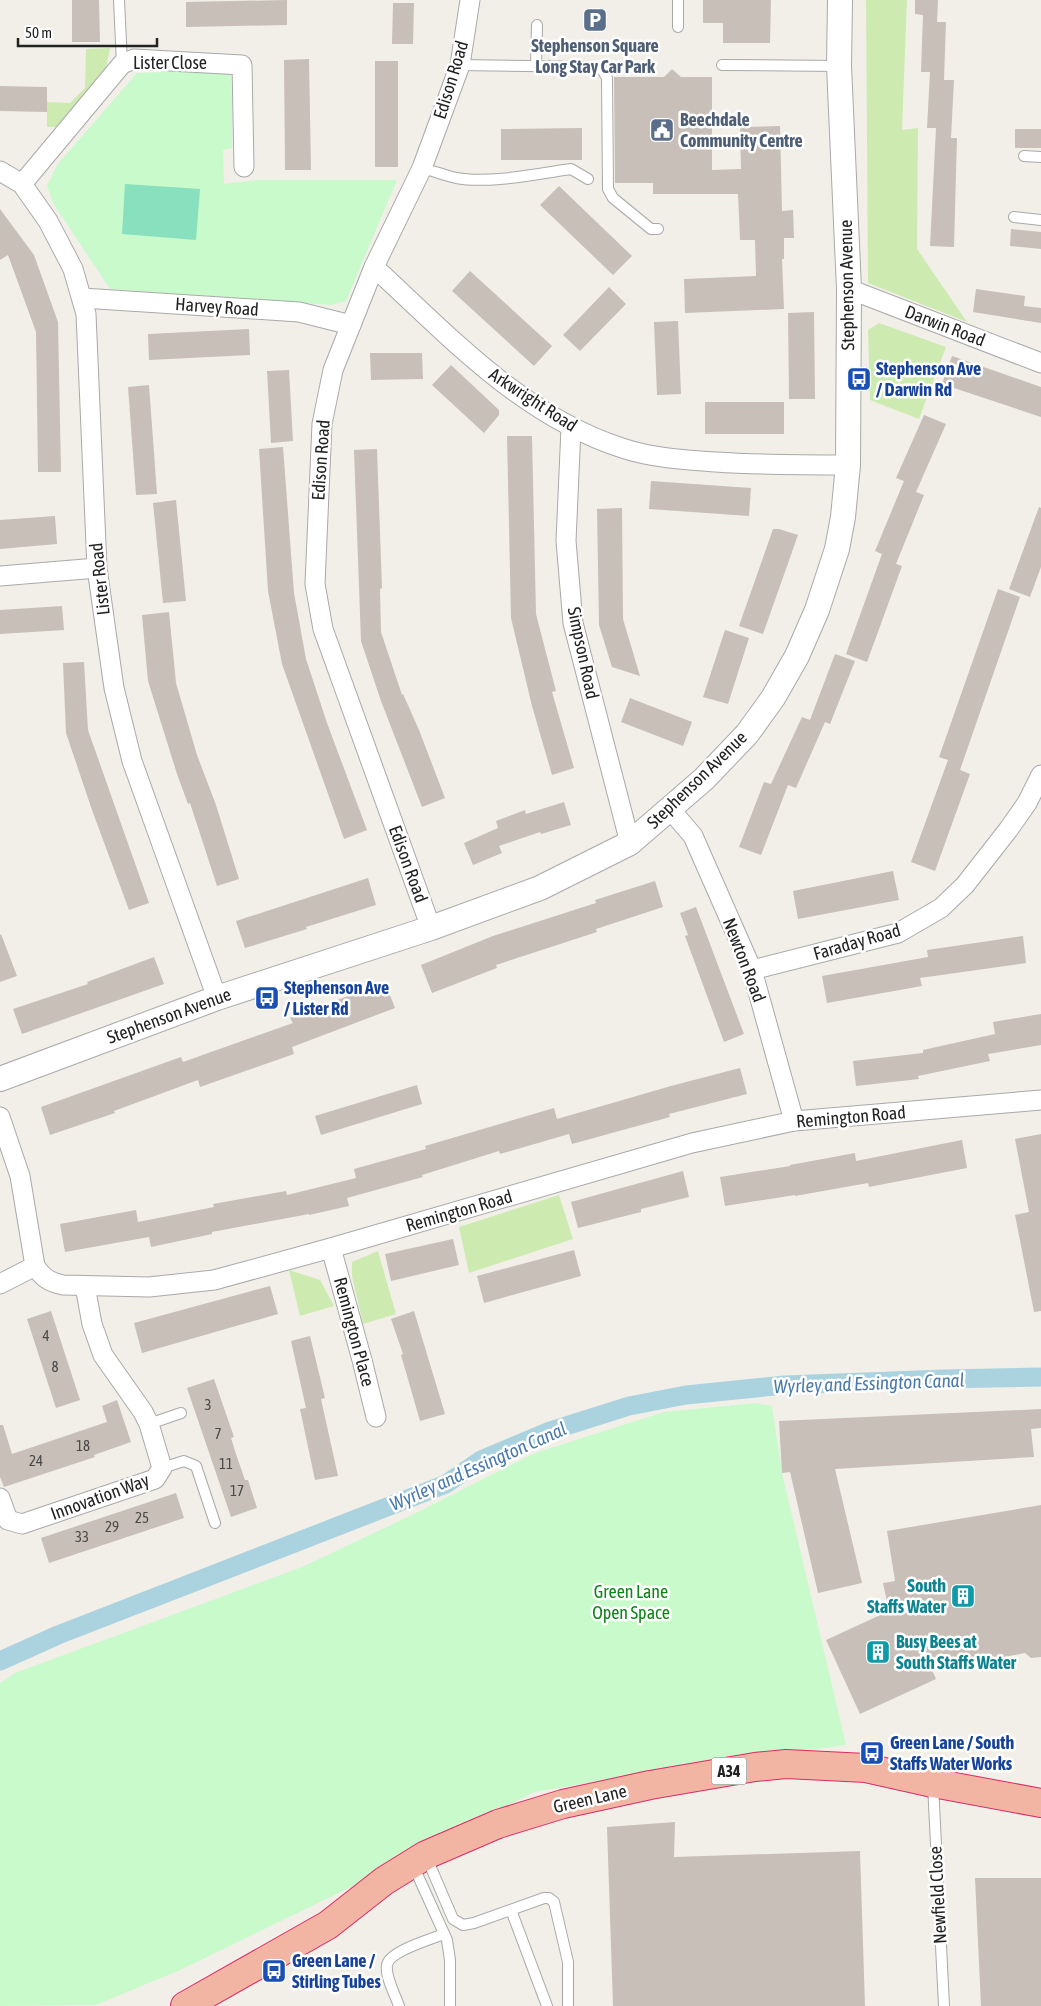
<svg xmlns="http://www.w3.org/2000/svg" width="1041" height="2006" viewBox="0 0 1041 2006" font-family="'Asap Condensed',sans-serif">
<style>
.grass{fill:#cdebb0}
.park{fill:#c8facc}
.pitch{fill:#88e0be}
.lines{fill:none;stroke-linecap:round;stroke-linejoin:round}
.canal{stroke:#aad3df;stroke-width:19}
.building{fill:#c7bfb8}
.service-casing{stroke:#a9a9a9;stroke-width:12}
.minor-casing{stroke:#a9a9a9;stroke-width:21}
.tertiary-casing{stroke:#a9a9a9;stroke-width:26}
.trunk-casing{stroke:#dc2a67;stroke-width:30}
.service{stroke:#fff;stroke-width:10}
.minor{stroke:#fff;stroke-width:19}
.tertiary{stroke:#fff;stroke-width:24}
.trunk{stroke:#f2b4a3;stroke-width:28}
.labels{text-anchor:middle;stroke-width:5;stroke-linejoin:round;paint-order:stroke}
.number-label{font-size:15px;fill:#4b4948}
.shield{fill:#fff;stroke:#646464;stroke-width:1}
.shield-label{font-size:16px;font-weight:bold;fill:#222}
.service-label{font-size:18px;font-weight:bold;fill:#4e5e75;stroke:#fff}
.street-label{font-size:18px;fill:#222;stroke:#fff}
.transit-label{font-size:18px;font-weight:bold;fill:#164399;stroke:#fff;text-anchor:start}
.culture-label{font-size:18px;font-weight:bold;fill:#0d838f;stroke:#fff;text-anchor:end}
.park-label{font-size:18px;fill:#0c8416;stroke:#fff}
.water-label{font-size:19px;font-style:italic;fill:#4a7aab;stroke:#fff}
</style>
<rect width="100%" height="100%" fill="#f2efe9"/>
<g class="grass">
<polygon points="866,0 907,0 902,130 918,128 917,249 967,322 868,283"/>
<polygon points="110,48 105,73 63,127 47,127 47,102 70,103 85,88 86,49"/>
<polygon points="879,323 946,347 919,419 870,400 868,330"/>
<polygon points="559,1195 573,1239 469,1273 459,1227"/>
<polygon points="378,1251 396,1314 363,1324 352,1276 352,1262"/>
<polygon points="289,1270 320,1280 334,1306 300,1316"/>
</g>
<g class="park">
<polygon points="230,70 232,95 232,148 223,150 224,184 259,180 397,180 346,301 330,305 110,289 53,203 47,186 57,165 137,73"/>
<polygon points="756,1403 772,1406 782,1473 846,1745 643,1774 534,1792 380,1873 180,1970 96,2005 0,2006 0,1683 15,1673 302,1567 412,1515 535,1453 664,1412"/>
</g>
<polygon class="pitch" points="125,184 200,189 196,240 122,234"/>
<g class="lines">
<polyline class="canal" points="0,1661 58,1635 446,1484 481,1460 550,1431 629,1406 686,1395 785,1385 944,1379 1041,1377"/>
</g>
<g class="building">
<polygon points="72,0 99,0 100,42 72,42"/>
<polygon points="287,0 287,25 186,27 186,2"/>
<polygon points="703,0 771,0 770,43 723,43 723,23 703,23"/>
<polygon points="915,0 938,0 937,22 946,22 944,80 954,80 951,138 957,138 954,247 930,246 936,128 927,128 930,72 921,72 923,15 915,14"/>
<polygon points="393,3 414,3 413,44 392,44"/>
<polygon points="309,59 311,170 285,170 284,60"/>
<rect x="375" y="61" width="23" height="106"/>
<polygon points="672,69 681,77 712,77 712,170 741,169 740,127 780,126 782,211 793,210 794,238 784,238 784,259 782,259 784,309 685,313 684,279 756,276 755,240 740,240 738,194 653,194 653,183 615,183 614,77 664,77"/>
<polygon points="0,86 47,87 47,112 0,111"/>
<polygon points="582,128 582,160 501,160 501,129"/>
<rect x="1015" y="129" width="26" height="19"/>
<polygon points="559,186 632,256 613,275 540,205"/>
<polygon points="0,209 34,255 58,322 61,472 38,472 36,332 8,255 0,260"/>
<polygon points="1011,229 1041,232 1041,249 1010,246"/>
<polygon points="470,271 552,346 534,366 452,291"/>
<polygon points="609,287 626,304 580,351 563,335"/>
<polygon points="976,289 1025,296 1024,306 1041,308 1041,323 973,312"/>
<polygon points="814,312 815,399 789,399 788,313"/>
<polygon points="678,321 681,394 657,395 654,322"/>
<polygon points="249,329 250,355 149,360 148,334"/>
<polygon points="370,353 422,353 423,379 371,380"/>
<polygon points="952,356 1041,387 1041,417 942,384"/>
<polygon points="451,365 499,410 499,415 484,433 432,385"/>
<polygon points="289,370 293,441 271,443 267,371"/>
<polygon points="149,385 157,494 136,495 128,387"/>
<rect x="705" y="402" width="79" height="32"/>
<polygon points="924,415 946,424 916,492 924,495 896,564 902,566 867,662 846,654 882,554 875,551 904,481 896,478"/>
<polygon points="507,436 532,436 536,614 556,691 552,692 574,768 552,775 532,706 511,618"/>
<polygon points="283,447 294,593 306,659 327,723 367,830 344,839 282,664 268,591 259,449"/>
<polygon points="377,449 382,588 380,589 381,632 402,695 403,694 419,730 445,798 422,807 381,701 361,641 354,450"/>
<polygon points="651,481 751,488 749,516 649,509"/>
<polygon points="176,500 186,601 163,603 153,503"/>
<polygon points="1039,507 1041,508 1041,567 1030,597 1009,589"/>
<polygon points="622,508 623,619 640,676 612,667 599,625 597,509"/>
<polygon points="55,516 57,544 0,549 0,520"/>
<polygon points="773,529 779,529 798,535 763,634 739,626"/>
<polygon points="998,589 1020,597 960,770 970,774 935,871 911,862 948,760 939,757"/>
<polygon points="62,606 64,630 0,634 0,610"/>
<polygon points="169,612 176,683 197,755 216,805 239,879 217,886 190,803 188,804 177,774 148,681 142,615"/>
<polygon points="725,630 749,638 728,704 703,697"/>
<polygon points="835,654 855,661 830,724 825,722 796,788 788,785 761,855 739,847 764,782 771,784 802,717 810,720"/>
<polygon points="84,662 88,730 149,903 129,910 92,810 66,733 63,663"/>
<polygon points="630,698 692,722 683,746 621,722"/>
<polygon points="564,802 571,825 541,834 540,832 499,846 502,853 473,865 464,843 498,828 496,821 525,810 526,814"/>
<polygon points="893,871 899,900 798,919 793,891"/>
<polygon points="368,878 376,905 306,927 307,929 245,948 236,921"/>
<polygon points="655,881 663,907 596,929 597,932 496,965 497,968 432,993 421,965 493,936 596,903 595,900"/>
<polygon points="696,907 744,1034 724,1042 685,936 688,935 680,913"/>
<polygon points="1,934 17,976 0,982 0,935"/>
<polygon points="1023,936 1026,963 920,978 922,986 827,1003 822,976 928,957 927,950"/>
<polygon points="154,957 164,984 22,1034 13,1009 88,984 87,982"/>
<polygon points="385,982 395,1008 292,1047 294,1054 200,1087 198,1080 114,1111 115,1113 50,1135 41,1107 181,1057 183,1062 293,1023 290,1018"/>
<polygon points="1041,1014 1041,1045 988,1054 990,1061 918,1076 919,1079 856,1086 853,1061 923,1053 923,1050 995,1034 993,1022"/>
<polygon points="740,1068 747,1094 669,1114 670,1117 572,1144 569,1134 500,1154 499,1151 422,1175 423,1177 347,1198 349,1206 309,1215 309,1214 212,1232 212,1234 151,1247 149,1237 65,1252 60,1224 136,1210 138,1222 214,1207 213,1204 286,1191 287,1195 356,1178 354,1169 426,1149 425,1146 554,1108 557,1119 671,1086"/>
<polygon points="417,1085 422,1104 321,1135 315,1116"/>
<polygon points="1041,1134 1041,1311 1034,1312 1015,1215 1029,1212 1015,1139"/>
<polygon points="962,1140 967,1168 869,1187 868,1183 795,1196 795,1195 725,1206 720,1177 790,1166 790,1165 855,1153 856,1161"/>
<polygon points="683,1171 689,1197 641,1209 641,1212 578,1228 571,1202"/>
<polygon points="453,1239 459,1265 391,1281 385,1254"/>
<polygon points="574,1250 581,1276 484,1303 477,1276"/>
<polygon points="270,1286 278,1314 142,1353 134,1323"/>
<polygon points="51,1311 80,1400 56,1408 27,1319"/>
<polygon points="414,1311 445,1414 420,1421 401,1355 403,1354 391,1319"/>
<polygon points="310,1336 325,1398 321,1399 338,1476 315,1480 300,1409 306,1408 291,1341"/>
<polygon points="214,1379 234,1437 231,1438 236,1454 245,1480 248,1480 257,1508 231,1517 187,1388"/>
<polygon points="117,1400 131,1442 94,1455 95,1457 4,1487 0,1477 0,1425 3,1425 12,1454 107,1422 102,1406"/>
<polygon points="1041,1409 1041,1428 1031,1429 1034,1457 835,1469 862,1583 818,1593 790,1472 782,1473 779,1421"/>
<polygon points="176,1493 184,1518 49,1563 41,1538"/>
<polygon points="1041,1505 1041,1657 1031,1658 1025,1653 979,1662 978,1656 930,1665 936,1679 860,1714 826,1640 889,1611 883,1583 895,1581 887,1531"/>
<polygon points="675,1822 674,1857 860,1851 865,2006 613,2006 607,1827"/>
<polygon points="975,1878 1041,1878 1041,2006 981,2006"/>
</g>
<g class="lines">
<defs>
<g id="service">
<polyline points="119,0 122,64"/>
<polyline points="678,27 678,0"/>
<polyline points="460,65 597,67 603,71 607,78 608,189 613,198 651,229 658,229"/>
<polyline points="722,65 839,66"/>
<polyline points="536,66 537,25"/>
<polyline points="1024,156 1041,157"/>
<path d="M422,168C433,171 444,175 456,178C488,184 537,174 571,169L588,179"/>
<polyline points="1014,217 1041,220"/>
<polyline points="149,1424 181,1413"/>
<polyline points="162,1468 184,1461 196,1466 215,1523"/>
<polyline points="933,1784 944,2006"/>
<polyline points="426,1856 453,1919 463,1925 474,1923 544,1898 549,1898 554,1902 568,1962 568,2006"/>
<polyline points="413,1865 447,1940 450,1960 450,2006"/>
<polyline points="511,1910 547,2006"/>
<path d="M399,2006C395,1994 385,1977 387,1965C389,1951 432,1939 444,1934"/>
</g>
<g id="minor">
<polyline points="0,171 22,184 48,221 73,269 86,314 97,568 114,688 132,761 217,998"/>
<polyline points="22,184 122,64 134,59 242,65 244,167"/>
<path d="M374,267C449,336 522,416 622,448C652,458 685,460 716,462C760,465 804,465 848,465"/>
<polyline points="849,289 1041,363"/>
<polyline points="82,298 299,312 351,325"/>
<polyline points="571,428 566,541 573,623 630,843"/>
<polyline points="0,576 97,568"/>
<polyline points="670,809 693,836 752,970 794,1121"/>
<polyline points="431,928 323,629 315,584 322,424 333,370 374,267 422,168 460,65 470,0"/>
<polyline points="752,970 898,933 941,908 965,885 1008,830 1027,803 1041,775"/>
<path d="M0,1117L20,1176L35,1266C43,1278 49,1282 63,1285L149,1287L214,1280L331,1248L692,1143L794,1121L1041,1100"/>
<polyline points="331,1248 362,1360 376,1417"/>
<polyline points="0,1284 35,1266"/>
<polyline points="0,1498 8,1520 22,1524 155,1479 162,1468 149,1424 143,1412 103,1355 92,1324 85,1286"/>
</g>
<polyline id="tertiary" points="0,1079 217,998 431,928 540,888 630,843 704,779 747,734 773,698 797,656 817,610 837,549 843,517 848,465 849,289 839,66 840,0"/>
<polyline id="trunk" points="185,2006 328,1925 384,1881 426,1855 498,1824 563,1804 650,1785 755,1767 786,1764 866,1768 933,1783 1041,1803"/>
</defs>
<use href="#service" class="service-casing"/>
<use href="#minor" class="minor-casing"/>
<use href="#tertiary" class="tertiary-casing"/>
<use href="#trunk" class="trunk-casing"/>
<use href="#service" class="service"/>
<use href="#minor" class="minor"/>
<use href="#tertiary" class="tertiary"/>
<use href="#trunk" class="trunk"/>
</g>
<defs>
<symbol id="parking-square" viewBox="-11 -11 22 22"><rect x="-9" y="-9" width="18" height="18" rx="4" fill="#5c6f8a" stroke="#fff"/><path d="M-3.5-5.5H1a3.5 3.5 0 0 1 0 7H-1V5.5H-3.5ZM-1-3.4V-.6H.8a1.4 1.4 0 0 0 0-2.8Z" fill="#fff"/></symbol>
<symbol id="civic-square" viewBox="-11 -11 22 22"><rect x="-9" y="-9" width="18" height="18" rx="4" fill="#5c6f8a" stroke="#fff"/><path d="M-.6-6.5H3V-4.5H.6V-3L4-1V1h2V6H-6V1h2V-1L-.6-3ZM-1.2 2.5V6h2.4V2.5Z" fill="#fff"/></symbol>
<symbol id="bus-square" viewBox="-11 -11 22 22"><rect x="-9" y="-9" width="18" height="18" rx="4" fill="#1a4fb4" stroke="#fff"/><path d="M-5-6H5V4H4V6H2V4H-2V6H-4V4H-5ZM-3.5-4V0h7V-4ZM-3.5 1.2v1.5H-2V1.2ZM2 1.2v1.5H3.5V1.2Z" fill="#fff"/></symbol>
<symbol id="building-square" viewBox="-11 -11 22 22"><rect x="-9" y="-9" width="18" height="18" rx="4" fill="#0f9aa8" stroke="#fff"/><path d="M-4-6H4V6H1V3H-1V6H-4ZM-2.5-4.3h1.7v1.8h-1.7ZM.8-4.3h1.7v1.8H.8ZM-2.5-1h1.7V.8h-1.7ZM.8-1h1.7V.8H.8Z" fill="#fff"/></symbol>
</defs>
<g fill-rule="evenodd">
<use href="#parking-square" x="581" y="6" width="28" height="28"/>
<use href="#civic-square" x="648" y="116" width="28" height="28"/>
<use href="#bus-square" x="845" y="365" width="28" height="28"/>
<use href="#bus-square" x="253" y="984" width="28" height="28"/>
<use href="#building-square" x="949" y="1582" width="28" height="28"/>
<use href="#building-square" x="864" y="1638" width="28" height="28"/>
<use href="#bus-square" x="858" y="1739" width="28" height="28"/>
<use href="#bus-square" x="260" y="1957" width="28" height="28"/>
</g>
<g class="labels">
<g class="number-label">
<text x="46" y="1341">4</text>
<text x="55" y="1372">8</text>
<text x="208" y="1410">3</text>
<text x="218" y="1439">7</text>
<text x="83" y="1451">18</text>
<text x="36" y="1466">24</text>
<text x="226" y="1469">11</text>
<text x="237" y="1496">17</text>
<text x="142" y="1523">25</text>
<text x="112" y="1532">29</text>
<text x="82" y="1542">33</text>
</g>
<rect class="shield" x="711.5" y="1757.5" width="35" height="27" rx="4"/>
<g class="shield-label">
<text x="729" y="1777">A34</text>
</g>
<g class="service-label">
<text x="595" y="52">Stephenson Square<tspan x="595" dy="21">Long Stay Car Park</tspan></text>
<text x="680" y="126" text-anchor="start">Beechdale<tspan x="680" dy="21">Community Centre</tspan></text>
</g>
<g class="street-label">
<text x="170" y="69">Lister Close</text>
<text transform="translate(451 80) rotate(-73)" y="6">Edison Road</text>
<text transform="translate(847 285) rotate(-91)" y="6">Stephenson Avenue</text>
<text transform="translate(217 307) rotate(4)" y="6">Harvey Road</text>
<text transform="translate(945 326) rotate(21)" y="6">Darwin Road</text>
<text transform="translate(533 400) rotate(33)" y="6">Arkwright Road</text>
<text transform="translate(321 460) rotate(-86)" y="6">Edison Road</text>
<text transform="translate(100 579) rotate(-96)" y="6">Lister Road</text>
<text transform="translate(583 653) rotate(78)" y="6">Simpson Road</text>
<text transform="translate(697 780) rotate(-44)" y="6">Stephenson Avenue</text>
<text transform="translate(408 864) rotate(70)" y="6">Edison Road</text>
<text transform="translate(857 942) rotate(-16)" y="6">Faraday Road</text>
<text transform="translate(744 960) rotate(69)" y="6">Newton Road</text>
<text transform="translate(169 1016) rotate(-20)" y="6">Stephenson Avenue</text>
<text transform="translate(851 1117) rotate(-5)" y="6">Remington Road</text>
<text transform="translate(459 1211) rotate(-16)" y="6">Remington Road</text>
<text transform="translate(354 1332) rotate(75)" y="6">Remington Place</text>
<text transform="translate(100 1497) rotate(-20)" y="6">Innovation Way</text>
<text transform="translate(590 1799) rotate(-13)" y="6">Green Lane</text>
<text transform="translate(938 1895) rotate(-93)" y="6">Newfield Close</text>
</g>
<g class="transit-label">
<text x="876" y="375">Stephenson Ave<tspan x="876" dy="21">/ Darwin Rd</tspan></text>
<text x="284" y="994">Stephenson Ave<tspan x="284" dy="21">/ Lister Rd</tspan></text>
<text x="890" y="1749">Green Lane / South<tspan x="890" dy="21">Staffs Water Works</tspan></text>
<text x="292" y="1967">Green Lane /<tspan x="292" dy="21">Stirling Tubes</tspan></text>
</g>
<g class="culture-label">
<text x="946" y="1592">South<tspan x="946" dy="21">Staffs Water</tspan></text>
<text x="896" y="1648" text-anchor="start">Busy Bees at<tspan x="896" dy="21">South Staffs Water</tspan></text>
</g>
<g class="park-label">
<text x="631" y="1598">Green Lane<tspan x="631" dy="21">Open Space</tspan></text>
</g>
<g class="water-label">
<text transform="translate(869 1383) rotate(-2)" y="7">Wyrley and Essington Canal</text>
<text transform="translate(478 1466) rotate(-24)" y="7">Wyrley and Essington Canal</text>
</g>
</g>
<path d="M18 38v8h139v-8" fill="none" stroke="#222222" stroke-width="2.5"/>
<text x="25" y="38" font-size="15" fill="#222222" stroke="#ffffff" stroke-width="4" paint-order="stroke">50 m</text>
</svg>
